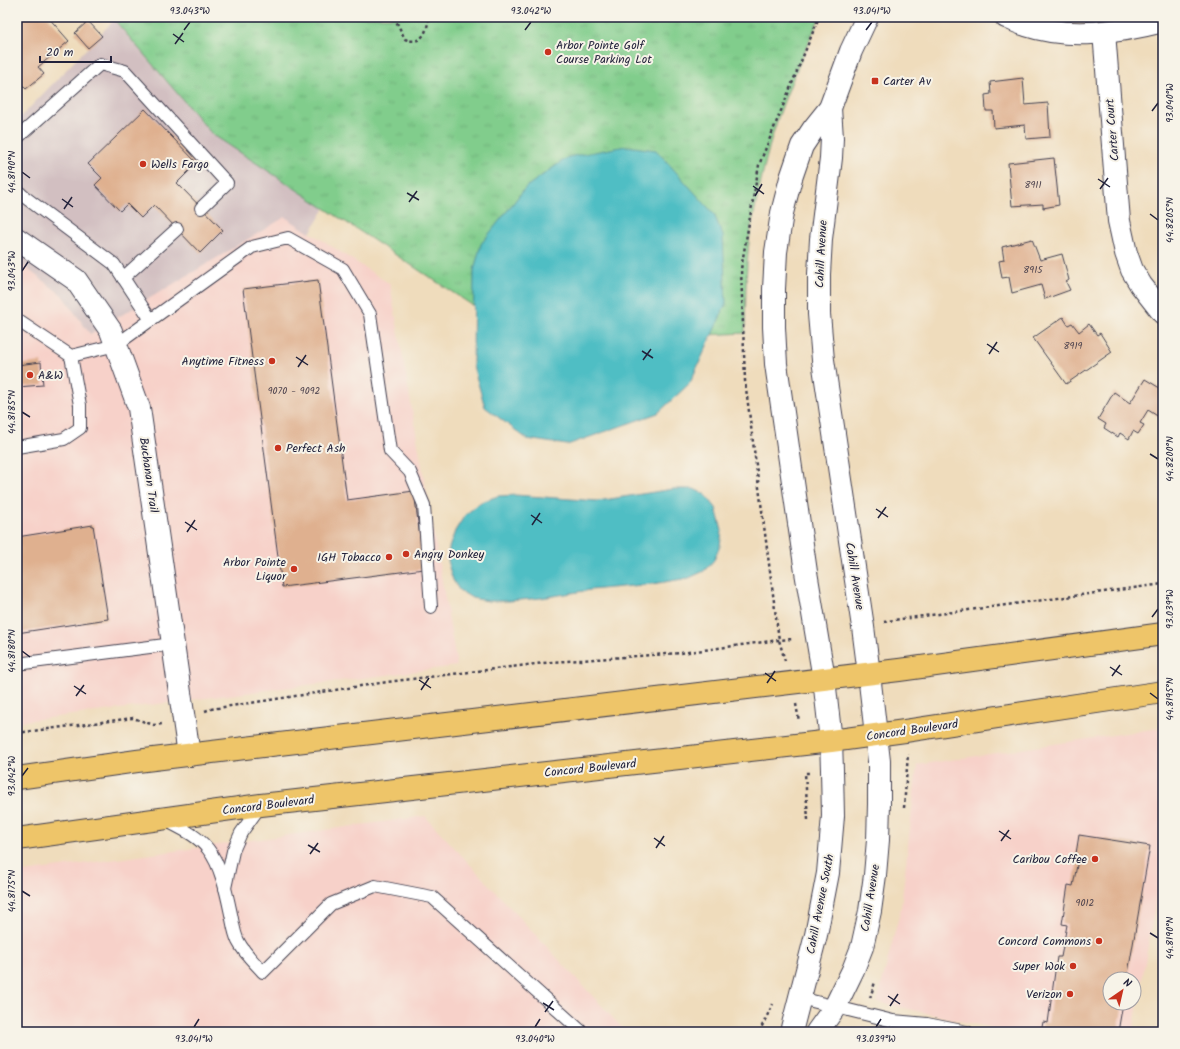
<svg xmlns="http://www.w3.org/2000/svg" width="1180" height="1049" viewBox="0 0 1180 1049" font-family="Kalam,sans-serif">
<style>
.built{fill:#f7d1c9;fill-rule:evenodd}
.industrial{fill:#d2bfc1}
.grass{fill:url(#grass-tufts);stroke:#527864}
.water{fill:#4fbec4;stroke:#387080}
.building{fill:#dfb08f}
.lines{fill:none;stroke-linecap:round;stroke-linejoin:round}
.service-casing{stroke:#413e4e;stroke-width:14}
.minor-casing{stroke:#413e4e;stroke-width:24}
.tertiary-casing{stroke:#413e4e;stroke-width:24}
.primary-casing{stroke:#413e4e;stroke-width:24}
.path{stroke:#413e4e;stroke-width:2.5;stroke-dasharray:3 3;stroke-linecap:butt}
.service{stroke:#fff;stroke-width:12}
.minor{stroke:#fff;stroke-width:22}
.tertiary{stroke:#fff;stroke-width:22}
.primary{stroke:#eec569;stroke-width:22}
.ticks{fill:none;stroke:#22223b;stroke-width:1.5}
.poi-dot{fill:#c8321e;stroke:#f7f3e8;stroke-width:1.5}
.labels{text-anchor:middle;stroke-width:4;stroke-linejoin:round;paint-order:stroke}
.number-label{font-size:10px;fill:#514650}
.poi-label{font-size:12px;fill:#22223b;stroke:#f7f3e8;text-anchor:end}
.street-label{font-size:12px;fill:#22223b;stroke:#f7f3e8}
.neatline{fill:none;stroke:#22223b;stroke-width:1.5}
.ticks-label{font-size:10px;text-anchor:middle;fill:#22223b}
</style>
<defs>
<pattern id="grass-tufts" width="24" height="20" patternUnits="userSpaceOnUse"><rect width="24" height="20" fill="#81cd8c"/><path d="M3 7l-1-3M5 7V3M7 7l1-3M15 17l-1-3M17 17v-4M19 17l1-3" fill="none" stroke="#6fb07a"/></pattern>
</defs>
<rect width="100%" height="100%" fill="#f7f3e8"/>
<filter id="ink" filterUnits="userSpaceOnUse"><feTurbulence type="fractalNoise" baseFrequency=".025" numOctaves="2"/><feDisplacementMap in="SourceGraphic" scale="8" xChannelSelector="R" yChannelSelector="G"/><feConvolveMatrix kernelMatrix="1 2 1 2 8 2 1 2 1" color-interpolation-filters="sRGB"/></filter>
<filter id="wash" filterUnits="userSpaceOnUse"><feTurbulence type="fractalNoise" baseFrequency=".012" numOctaves="4" result="noise"/><feDisplacementMap in="SourceGraphic" scale="16" xChannelSelector="R" yChannelSelector="G"/><feGaussianBlur stdDeviation="0.9" result="paint"/><feColorMatrix in="noise" values="0 0 0 0 0 0 0 0 0 0 0 0 0 0 0 0 0 1.4 0 .05"/><feComposite in="paint" operator="in"/></filter>
<g filter="url(#wash)">
<rect width="100%" height="100%" fill="#efdcbc"/>
<g class="built">
<polygon points="285,216 390,284 457,666 17,722 17,261 62,295 90,334"/>
<path d="M1159,728L1163,799V859L1133,1032H1009L877,1002L901,908L917,765ZM1110,979H1134V1003H1110Z"/>
<polygon points="425,816 626,1032 17,1032 17,873"/>
</g>
<polygon class="industrial" points="114,20 212,134 325,208 310,233 285,217 90,334 62,295 17,261 17,121"/>
<path class="grass" d="M112,17H820C807,46 794,74 783,104C769,141 761,180 753,218C745,256 746,295 745,333L531,344L212,134Z"/>
<g class="water">
<polygon points="626,146 656,150 714,214 723,236 726,304 690,383 658,413 567,445 527,439 485,407 473,366 474,270 481,244 526,187 568,157"/>
<polygon points="673,489 694,489 706,495 716,508 722,531 720,546 714,560 704,571 689,578 652,584 590,590 541,598 509,601 488,601 472,598 459,590 453,580 448,564 449,548 455,531 465,515 481,502 498,496 515,495 598,501"/>
</g>
<g id="blocks">
<g class="building">
<polygon points="17,17 48,17 69,41 38,67 44,74 26,89 17,79"/>
<polygon points="88,21 102,36 88,48 75,33"/>
<polygon points="1023,78 1025,105 1048,103 1050,137 1026,139 1025,125 994,128 993,111 986,111 985,95 991,94 990,82"/>
<polygon points="145,109 197,163 177,183 223,230 200,253 154,205 141,218 127,204 120,211 95,185 102,178 88,164"/>
<polygon points="1054,158 1059,205 1043,208 1043,204 1012,206 1008,163"/>
<polygon points="1032,239 1040,260 1062,254 1069,280 1066,282 1070,290 1045,299 1041,285 1012,293 1009,277 1002,278 999,261 1004,260 1002,247"/>
<polygon points="318,280 347,500 414,491 424,569 282,587 243,289"/>
<polygon points="1063,317 1068,325 1072,323 1079,332 1089,324 1097,335 1100,333 1112,352 1066,384 1033,338"/>
<polygon points="41,362 43,385 17,387 17,365"/>
<polygon points="1145,379 1163,390 1163,411 1159,417 1148,410 1140,423 1144,425 1138,434 1133,431 1129,439 1120,433 1118,437 1104,428 1106,424 1098,419 1114,392 1130,403"/>
<polygon points="93,525 108,619 17,633 17,537"/>
<polygon points="1079,835 1150,846 1127,979 1110,979 1110,1003 1123,1003 1118,1032 1041,1032 1043,1022 1048,1023 1057,957 1061,957 1067,925 1062,924 1068,885 1073,886 1078,860 1075,860"/>
</g>
</g>
</g>
<g filter="url(#ink)">
<use href="#blocks" fill-opacity="0" stroke="#413e4e" stroke-width="1"/>
<g class="lines">
<defs>
<g id="service">
<polyline points="17,138 100,64 125,71 227,183 201,208"/>
<polyline points="17,190 22,195 114,264 151,320"/>
<polyline points="123,278 177,229"/>
<polyline points="17,320 71,356 116,345 252,247 288,238 343,269 370,314 390,451 410,472 424,505 431,607"/>
<polyline points="17,447 64,439 80,428 80,405 71,356"/>
<polyline points="17,664 173,644"/>
<path d="M165,820C180,828 197,835 208,849C221,865 227,895 231,914C233,923 234,933 238,941C244,953 254,962 263,972L331,904L375,886L432,897L582,1032"/>
<polyline points="225,888 233,851 241,833 261,805"/>
<polyline points="800,998 893,1021 927,1024 967,1032"/>
</g>
<g id="minor">
<path d="M1006,17C1013,20 1019,23 1026,25C1071,40 1119,32 1163,21"/>
<polyline points="1104,32 1119,221 1126,253 1132,270 1141,285 1163,313"/>
<polyline points="17,239 76,280 111,331 139,408 189,755"/>
</g>
<g id="tertiary">
<polyline points="791,1032 816,935 828,873 833,816 832,770 831,741 824,679 806,572 776,364 774,327 774,289 776,252 782,213 791,178 802,146 814,128 830,108 851,51 867,17"/>
<polyline points="817,1032 835,1007 853,970 862,947 870,911 875,875 878,840 879,804 879,761 869,674 863,627 823,360 819,314 819,274 821,239 831,158 832,138 830,108"/>
</g>
<g id="primary">
<polyline points="17,778 137,761 899,670 1163,634"/>
<polyline points="17,839 261,805 831,741 905,731 1163,692"/>
</g>
</defs>
<use href="#service" class="service-casing"/>
<use href="#minor" class="minor-casing"/>
<use href="#tertiary" class="tertiary-casing"/>
<use href="#primary" class="primary-casing"/>
<g class="path">
<path d="M394,17L405,39C422,46 427,32 429,17"/>
<polyline points="884,622 894,620 1163,584"/>
<polyline points="785,661 779,640 745,381 741,269 759,165 819,17"/>
<polyline points="796,704 799,721"/>
<polyline points="205,711 211,709 387,682 552,662 681,653 779,640 793,639"/>
<polyline points="17,733 133,718 154,725 162,724"/>
<polyline points="904,808 908,754"/>
<polyline points="808,820 805,773 809,773"/>
<polyline points="870,998 875,982"/>
<polyline points="759,1032 773,1004"/>
</g>
<use href="#service" class="service"/>
<use href="#minor" class="minor"/>
<use href="#tertiary" class="tertiary"/>
<use href="#primary" class="primary"/>
</g>
</g>
<path class="ticks" d="M184,30L190,22M525,30L531,22M866,30L872,22M173,34L184,42M175,44L183,33M1152,111L1158,103M22,172L30,178M1098,179L1110,187M753,186L764,194M1100,189L1108,178M407,193L419,200M755,196L762,184M62,199L73,207M409,202L417,191M64,209L72,197M1150,214L1158,220M22,271L28,262M987,344L999,352M642,351L653,358M989,354L997,342M296,357L308,365M643,360L651,349M298,367L306,355M22,412L30,417M1150,454L1158,459M876,509L888,517M531,515L542,523M878,518L886,507M185,522L197,530M532,525L540,513M187,532L195,520M1152,617L1158,609M22,651L30,657M1110,667L1122,675M765,673L776,681M1112,676L1120,665M419,680L431,688M767,683L775,671M74,686L86,694M421,690L429,678M1150,693L1158,699M76,696L84,685M22,776L28,768M999,831L1011,839M654,838L665,846M1001,841L1009,830M308,845L320,852M656,848L664,836M310,854L318,843M22,891L30,896M1150,933L1158,938M888,996L900,1004M543,1003L554,1010M890,1006L898,994M545,1012L553,1001M194,1027L199,1019M535,1027L540,1019M876,1027L881,1019"/>
<g class="poi-dot">
<circle cx="548" cy="52" r="4"/>
<rect x="871" y="77" width="8" height="8" rx="2"/>
<circle cx="143" cy="164" r="4"/>
<circle cx="272" cy="361" r="4"/>
<circle cx="30" cy="375" r="4"/>
<circle cx="278" cy="448" r="4"/>
<circle cx="406" cy="554" r="4"/>
<circle cx="389" cy="557" r="4"/>
<circle cx="294" cy="569" r="4"/>
<circle cx="1095" cy="859" r="4"/>
<circle cx="1099" cy="941" r="4"/>
<circle cx="1073" cy="966" r="4"/>
<circle cx="1070" cy="994" r="4"/>
</g>
<g class="labels">
<g class="number-label">
<text x="1033" y="188">8911</text>
<text x="1033" y="273">8915</text>
<text x="1073" y="349">8919</text>
<text x="294" y="394">9070 - 9092</text>
<text x="1085" y="906">9012</text>
</g>
<g class="poi-label">
<text x="556" y="49" text-anchor="start">Arbor Pointe Golf<tspan x="556" dy="14">Course Parking Lot</tspan></text>
<text x="883" y="85" text-anchor="start">Carter Av</text>
<text x="151" y="168" text-anchor="start">Wells Fargo</text>
<text x="264" y="365">Anytime Fitness</text>
<text x="38" y="379" text-anchor="start">A&amp;W</text>
<text x="286" y="452" text-anchor="start">Perfect Ash</text>
<text x="414" y="558" text-anchor="start">Angry Donkey</text>
<text x="381" y="561">IGH Tobacco</text>
<text x="286" y="566">Arbor Pointe<tspan x="286" dy="14">Liquor</tspan></text>
<text x="1087" y="863">Caribou Coffee</text>
<text x="1091" y="945">Concord Commons</text>
<text x="1065" y="970">Super Wok</text>
<text x="1062" y="998">Verizon</text>
</g>
<g class="street-label">
<text transform="translate(1112 130) rotate(-95)" y="4">Carter Court</text>
<text transform="translate(821 254) rotate(-87)" y="4">Cahill Avenue</text>
<text transform="translate(149 475) rotate(82)" y="4">Buchanan Trail</text>
<text transform="translate(855 576) rotate(81)" y="4">Cahill Avenue</text>
<text transform="translate(912 730) rotate(-8)" y="4">Concord Boulevard</text>
<text transform="translate(590 768) rotate(-6)" y="4">Concord Boulevard</text>
<text transform="translate(268 805) rotate(-7)" y="4">Concord Boulevard</text>
<text transform="translate(870 898) rotate(-81)" y="4">Cahill Avenue</text>
<text transform="translate(820 904) rotate(-79)" y="4">Cahill Avenue South</text>
</g>
</g>
<rect width="1180" height="1049" fill="none" stroke="#f7f3e8" stroke-width="44"/>
<g transform="translate(1122 991) rotate(34)"><circle r="19" fill="#f7f3e8" stroke="#a29fa3"/>
<path d="M0-3L7 15L0 10L-7 15Z" fill="#c8321e"/>
<text y="-6" font-size="11" font-weight="bold" text-anchor="middle" fill="#22223b">N</text>
</g>
<path d="M40 56v6h71v-6" fill="none" stroke="#22223b" stroke-width="2"/>
<text x="46" y="56" font-size="12" fill="#22223b" stroke="#f7f3e8" stroke-width="3" paint-order="stroke">20 m</text>
<rect x="22" y="22" width="1136" height="1005" class="neatline"/>
<g class="ticks-label">
<text x="190" y="14">93.043°W</text>
<text x="531" y="14">93.042°W</text>
<text x="872" y="14">93.041°W</text>
<text transform="translate(1169 103) rotate(-90)" y="4">93.040°W</text>
<text transform="translate(11 172) rotate(-90)" y="4">44.8190°N</text>
<text transform="translate(1169 220) rotate(-90)" y="4">44.8205°N</text>
<text transform="translate(11 271) rotate(-90)" y="4">93.043°W</text>
<text transform="translate(11 412) rotate(-90)" y="4">44.8185°N</text>
<text transform="translate(1169 459) rotate(-90)" y="4">44.8200°N</text>
<text transform="translate(1169 609) rotate(-90)" y="4">93.039°W</text>
<text transform="translate(11 651) rotate(-90)" y="4">44.8180°N</text>
<text transform="translate(1169 699) rotate(-90)" y="4">44.8195°N</text>
<text transform="translate(11 776) rotate(-90)" y="4">93.042°W</text>
<text transform="translate(11 891) rotate(-90)" y="4">44.8175°N</text>
<text transform="translate(1169 938) rotate(-90)" y="4">44.8190°N</text>
<text x="194" y="1042">93.041°W</text>
<text x="535" y="1042">93.040°W</text>
<text x="876" y="1042">93.039°W</text>
</g>
</svg>
